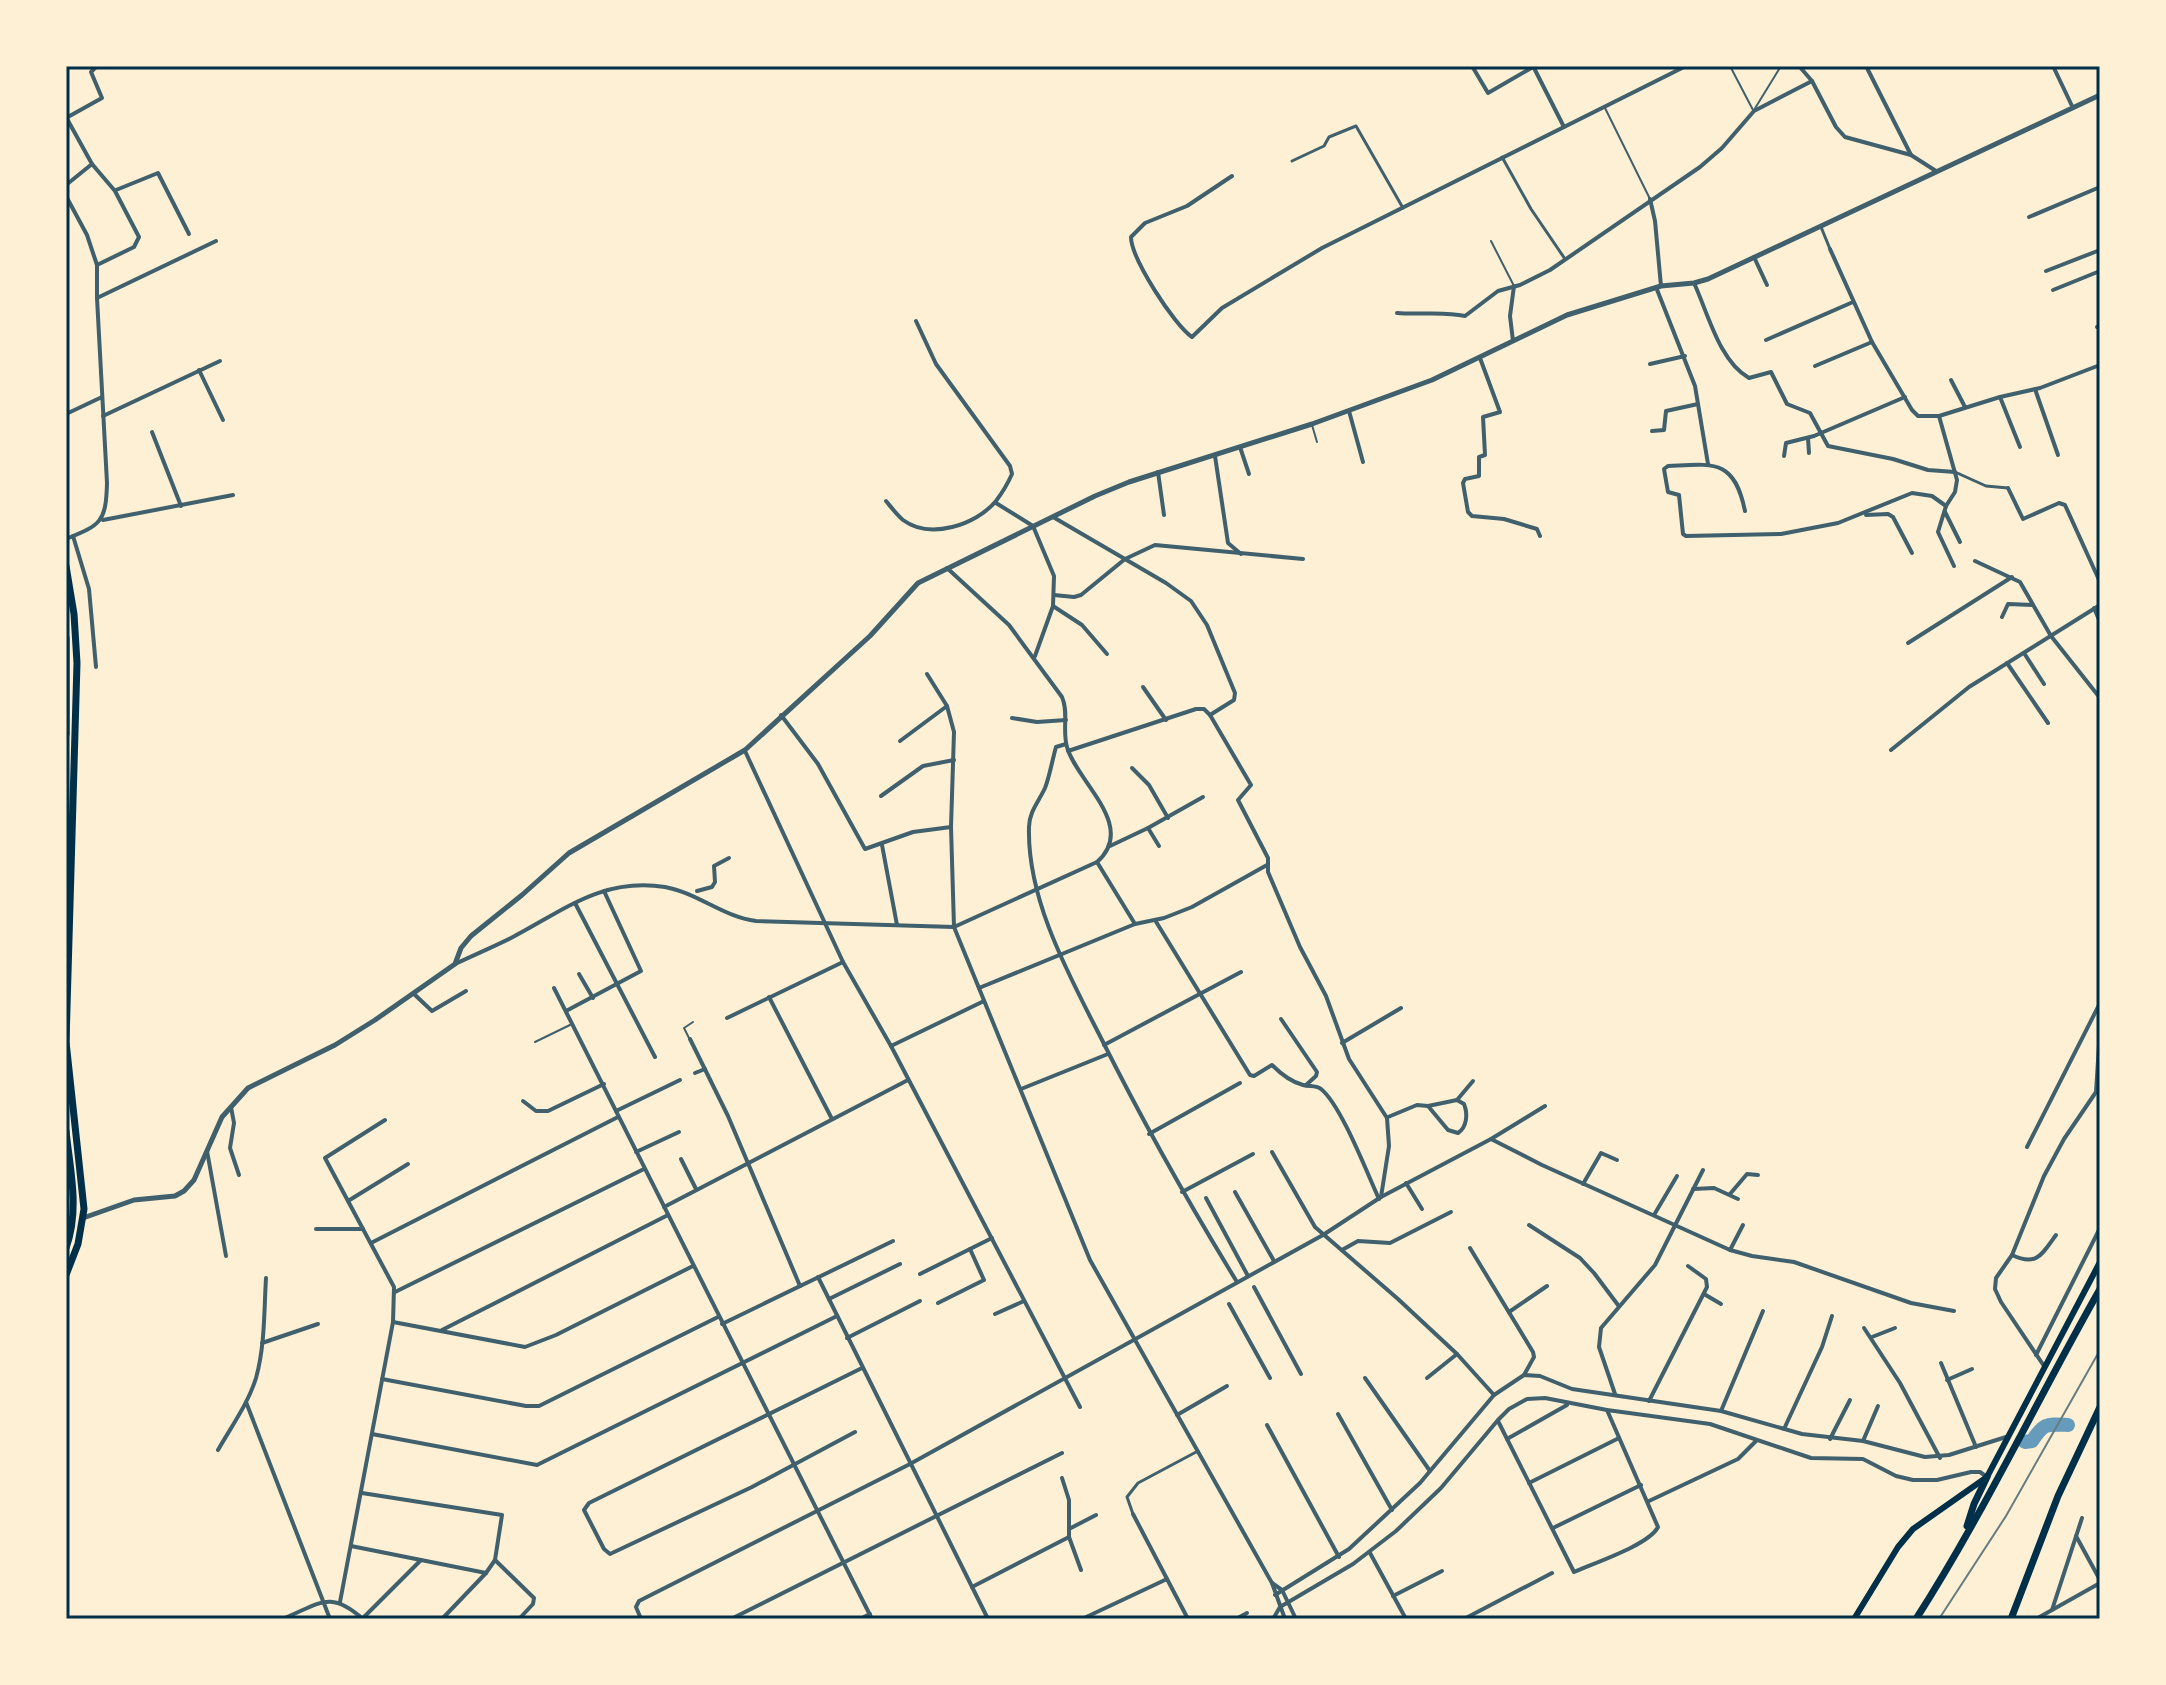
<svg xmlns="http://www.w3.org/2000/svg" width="2166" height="1685" viewBox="0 0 2166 1685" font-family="Barlow,sans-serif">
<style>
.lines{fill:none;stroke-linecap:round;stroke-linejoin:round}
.river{stroke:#669bbc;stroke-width:14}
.service{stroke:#3f606c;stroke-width:2}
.pedestrian{stroke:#3f606c;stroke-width:3}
.minor{stroke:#3f606c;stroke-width:4}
.tertiary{stroke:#3f606c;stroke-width:5}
.secondary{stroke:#003049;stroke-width:6}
.trunk{stroke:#003049;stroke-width:7}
.rail{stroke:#657d81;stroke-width:2}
.neatline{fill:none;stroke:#003049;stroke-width:3}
</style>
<rect width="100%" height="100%" fill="#fdf0d5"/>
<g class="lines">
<path class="river" d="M2025,1442L2032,1441C2044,1423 2046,1424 2068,1425"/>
<g class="service">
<polyline points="1730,66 1753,110"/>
<polyline points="1605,108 1650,199"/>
<polyline points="1754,110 1781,66"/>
<polyline points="1491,241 1514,286"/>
<polyline points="1312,425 1317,442"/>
<polyline points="689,1038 684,1028 693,1022"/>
<polyline points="535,1042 572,1024"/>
</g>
<g class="pedestrian">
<polyline points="1502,157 1531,209 1565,259"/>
<polyline points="1292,161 1324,146 1329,137 1356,126 1403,208"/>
<polyline points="1821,227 1830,249"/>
<polyline points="1955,472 1986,486 2008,488"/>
<polyline points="1133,1514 1127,1497 1138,1483 1198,1451"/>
</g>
<g class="minor">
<polyline points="1472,66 1488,93 1533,67"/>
<polyline points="1533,66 1564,127"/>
<polyline points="1799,66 1812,81 1836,127 1845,137 1911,155 1936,171"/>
<polyline points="1866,66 1911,155"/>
<polyline points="2053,66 2073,108"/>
<polyline points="66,117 92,164 115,191 139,237 134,247 97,265"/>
<polyline points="66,118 102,98 91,72 97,66"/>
<path d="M1232,176L1187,206L1145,223L1131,237C1131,258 1174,325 1192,337L1222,308L1322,248L1686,66"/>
<polyline points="66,185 92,164"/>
<polyline points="116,190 158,173 189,234"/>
<path d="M66,196L87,235L97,265V298L107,483C106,522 101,525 66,539"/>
<polyline points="1650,199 1655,221 1661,286"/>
<polyline points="2029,217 2100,187"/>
<polyline points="1830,249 1872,342 1912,410 1918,416 1939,416 2000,397 2040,388 2100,365"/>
<polyline points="1754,257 1767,285"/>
<polyline points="2046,271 2100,250"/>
<path d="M1694,283C1708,313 1719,361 1749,378L1771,372L1787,404L1810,413L1828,446L1893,459L1928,470L1955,472"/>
<polyline points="1656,287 1695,386 1708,464"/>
<polyline points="2053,290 2100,271"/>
<polyline points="97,298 216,241"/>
<path d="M1397,313C1420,315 1444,311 1465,316L1498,291L1520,285L1550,270L1700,167L1722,148L1754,111L1812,81"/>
<polyline points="2097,327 2100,326"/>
<polyline points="1766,340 1853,302"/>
<polyline points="1513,341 1510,316 1514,286"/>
<polyline points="1480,358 1500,412 1483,417 1485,455 1479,457 1479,476 1465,479 1463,483 1468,512 1472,516 1504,519 1537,529 1540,536"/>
<polyline points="1650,364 1685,356"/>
<polyline points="1815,366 1872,342"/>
<polyline points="199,370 223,420"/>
<polyline points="1951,380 1965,407"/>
<polyline points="2035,389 2058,455"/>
<polyline points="2000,397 2020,447"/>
<polyline points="1349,411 1363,462"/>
<polyline points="66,414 102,397"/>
<polyline points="103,416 220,361"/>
<polyline points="1939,416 1957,480 1955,492 1946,506 1938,532 1954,566"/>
<polyline points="1652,431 1664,430 1666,411 1698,404"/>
<polyline points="152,432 181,506"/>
<polyline points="1808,438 1809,453"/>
<polyline points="1240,447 1249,474"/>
<polyline points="1215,456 1228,543 1241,554"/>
<polyline points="1784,456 1786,443 1814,436 1905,397"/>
<polyline points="1158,472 1164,515"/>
<polyline points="2008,488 2023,519 2059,503 2065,505 2100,582"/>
<path d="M886,501C891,507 897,515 903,520C930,540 976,525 996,501C1002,493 1008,483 1012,474L1010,466L936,364L916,321"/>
<polyline points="996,503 1033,526 1054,576 1053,606 1035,656"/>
<path d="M1745,511C1734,458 1713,464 1668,466L1664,469L1668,492L1679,495L1683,534L1686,536L1781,534L1838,523L1912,493L1932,496L1946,506"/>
<polyline points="1945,512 1960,542"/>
<polyline points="1866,515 1888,514 1893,517 1912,553"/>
<polyline points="1053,517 1166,583 1191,601 1207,625 1235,693 1234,700 1210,715 1204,709 1196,709 1068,751"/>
<polyline points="103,520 233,495"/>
<polyline points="73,536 89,589 96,667"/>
<polyline points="1975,561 2020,582 2051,636 2100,698"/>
<polyline points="1054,595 1074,597 1081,595 1125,559 1155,545 1303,559"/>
<polyline points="1053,606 1082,625 1107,654"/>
<polyline points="2094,608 2100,622"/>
<polyline points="2002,617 2008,604 2033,605"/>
<polyline points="1908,643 2012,577"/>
<polyline points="2024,653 2044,684"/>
<polyline points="2007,663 2048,723"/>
<polyline points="927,674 947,706 954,732 951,827 954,927 1090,1260 1272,1583 1285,1619"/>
<polyline points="1143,687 1166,720"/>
<polyline points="781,715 818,764 865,849 913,832 951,827"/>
<polyline points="1210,715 1251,785 1238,800 1268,858 1268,872 1300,947 1326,996 1349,1059 1387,1118 1389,1146 1381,1197"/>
<polyline points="1012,718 1037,722 1066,720"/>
<polyline points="900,741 947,706"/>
<path d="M1066,744L1056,747C1052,761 1050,775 1045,788C1039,801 1029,812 1029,827C1027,900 1069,975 1101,1038C1143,1122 1188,1202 1237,1282"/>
<polyline points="1891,750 1969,687 2100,605"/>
<polyline points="745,751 843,962 891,1046 1080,1407"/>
<polyline points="1132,768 1149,785 1168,818"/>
<polyline points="881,796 923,766 954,760"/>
<polyline points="1148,828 1159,846"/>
<polyline points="882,845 897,925"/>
<polyline points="1110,846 1148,828 1203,797"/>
<polyline points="1097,862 1135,924"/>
<polyline points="697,891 712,887 715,882 714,866 729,858"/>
<polyline points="575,903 655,1057"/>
<path d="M1155,920L1250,1075L1254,1076L1272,1065C1281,1074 1291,1082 1303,1085C1310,1087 1315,1085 1321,1089C1341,1105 1367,1173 1379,1199"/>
<path d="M455,964C474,955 493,947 511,938C563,911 602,877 665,887C698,893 723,917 756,921L954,927L1097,862C1138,826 1076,781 1067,747C1062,730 1069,713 1062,697L1009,625L947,568"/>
<polyline points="579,974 593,998"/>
<polyline points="554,988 872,1619"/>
<polyline points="979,988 1135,924 1164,918 1192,907 1267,865"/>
<polyline points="414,994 432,1011 466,991"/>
<polyline points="769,997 832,1119"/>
<polyline points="566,1011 641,971 604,891"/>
<polyline points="727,1018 843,962"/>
<polyline points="1281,1019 1317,1072 1316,1076 1306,1085"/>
<polyline points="690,1039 728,1116 800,1286"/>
<polyline points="1342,1043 1401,1008"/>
<polyline points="1104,1045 1241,972"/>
<polyline points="891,1046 984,1001"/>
<polyline points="695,1073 705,1069"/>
<polyline points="1021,1089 1108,1054"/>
<polyline points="1457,1100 1473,1081"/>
<polyline points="523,1101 536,1111 548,1111 604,1084"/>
<polyline points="1428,1106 1457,1100"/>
<polyline points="231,1107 234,1123 230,1148 239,1175"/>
<polyline points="616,1111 680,1080"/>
<path d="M1388,1117L1417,1105L1428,1106L1448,1130L1458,1133C1467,1127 1468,1114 1464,1104L1457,1100"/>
<polyline points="1149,1134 1240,1083"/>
<polyline points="1491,1139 1542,1165 1730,1250 1752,1256 1794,1262 1911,1303 1954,1311"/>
<polyline points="2027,1147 2100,1003"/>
<polyline points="207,1151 226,1256"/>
<polyline points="636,1152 679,1132"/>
<polyline points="1272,1152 1315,1227 1398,1299 1457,1354 1494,1395"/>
<polyline points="681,1159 696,1189"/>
<polyline points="1406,1183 1422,1209"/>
<polyline points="1583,1184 1601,1153 1617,1160"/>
<polyline points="1693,1189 1714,1188 1738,1199"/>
<polyline points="1182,1192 1253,1154"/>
<polyline points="1235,1192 1274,1261"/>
<polyline points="1730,1194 1747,1174 1758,1175"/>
<polyline points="1206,1198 1248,1276"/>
<polyline points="348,1201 408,1164"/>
<polyline points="664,1207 908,1080"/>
<polyline points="1654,1215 1677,1176"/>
<polyline points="1529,1225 1580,1258 1594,1273 1618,1305"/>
<polyline points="316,1229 363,1229"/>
<polyline points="371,1243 618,1117"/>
<polyline points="1470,1248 1533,1352 1534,1357 1524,1375"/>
<polyline points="1342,1250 1358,1241 1390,1243 1451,1212"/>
<polyline points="1730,1250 1743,1225"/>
<path d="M2012,1255C2037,1267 2042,1254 2056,1235"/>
<polyline points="920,1274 992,1238"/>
<polyline points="818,1277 988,1619"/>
<polyline points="1254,1287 1301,1374"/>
<polyline points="395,1292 644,1169"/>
<polyline points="1704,1294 1721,1304"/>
<polyline points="829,1299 900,1264"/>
<polyline points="938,1303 984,1280 970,1249"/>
<polyline points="1229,1304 1270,1378"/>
<polyline points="1509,1312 1547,1286"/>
<polyline points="995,1314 1024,1301"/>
<polyline points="393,1322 525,1347 556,1335 693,1266"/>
<polyline points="722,1324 893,1241"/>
<polyline points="1864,1328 1900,1383 1940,1458"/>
<polyline points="442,1330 668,1215"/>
<polyline points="1872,1337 1895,1328"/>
<polyline points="847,1338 920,1301"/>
<polyline points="262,1343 318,1324"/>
<polyline points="2036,1355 2100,1228"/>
<polyline points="1941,1363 1976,1447"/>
<polyline points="2044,1366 2001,1302 1995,1289 1996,1278 2012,1255 2044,1176 2064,1139 2096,1092 2100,1030"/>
<polyline points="1365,1378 1430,1471"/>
<polyline points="1427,1378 1457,1354"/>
<polyline points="382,1379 526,1406 539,1406 718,1317"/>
<polyline points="1947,1380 1972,1369"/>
<polyline points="1615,1394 1599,1347 1601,1328 1655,1265 1703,1170"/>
<polyline points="1649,1401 1707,1287 1706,1279 1688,1266"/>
<polyline points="246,1402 330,1619"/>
<polyline points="1721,1411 1763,1311"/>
<polyline points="1338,1414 1392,1510"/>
<polyline points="1177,1415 1227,1386"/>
<path d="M1498,1421L1574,1572C1594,1563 1649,1545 1658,1527L1607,1410"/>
<polyline points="1267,1425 1339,1557"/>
<polyline points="1784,1429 1822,1347 1832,1316"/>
<polyline points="855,1432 752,1487 610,1554 604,1549 584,1510 589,1503 862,1368"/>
<polyline points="372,1434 537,1465 837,1316"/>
<polyline points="1507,1439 1567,1405"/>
<polyline points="1830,1439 1850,1400"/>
<polyline points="1863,1441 1878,1406"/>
<path d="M218,1450C231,1427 248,1404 256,1378C265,1346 264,1311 266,1278"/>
<polyline points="1062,1478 1069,1500 1069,1537 1081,1570"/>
<polyline points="1529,1483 1619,1438"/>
<polyline points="362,1493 502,1515 495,1560 486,1573 442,1619"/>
<polyline points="1649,1501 1738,1459 1756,1441"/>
<polyline points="1133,1514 1188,1619"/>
<polyline points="1553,1528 1641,1485"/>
<polyline points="1069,1529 1096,1515"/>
<polyline points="2076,1536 2100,1580"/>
<polyline points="351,1546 486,1573"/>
<polyline points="1370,1553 1406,1619"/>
<polyline points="495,1560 534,1598 533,1604 519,1619"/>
<polyline points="1272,1583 1282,1590 1296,1619"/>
<polyline points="972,1587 1069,1537"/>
<polyline points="1275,1595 1349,1549 1420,1483 1494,1395 1524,1375 1540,1376 1572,1389 1721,1411 1802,1434 1863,1441 1925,1457 1949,1455 2006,1437"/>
<polyline points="1393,1596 1442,1571"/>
<polyline points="340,1602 393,1322 394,1287 325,1158 385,1120"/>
<polyline points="2052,1610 2082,1518"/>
<polyline points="363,1618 421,1560"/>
<path d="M282,1619C320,1604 329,1589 363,1619"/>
<polyline points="641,1619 636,1607 639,1601 910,1464 1323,1235 1381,1197 1491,1139 1545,1106"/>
<polyline points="731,1619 1062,1453"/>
<polyline points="860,1619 870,1614"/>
<polyline points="1082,1619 1167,1579"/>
<polyline points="1236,1619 1247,1613"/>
<polyline points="1273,1619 1280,1607 1353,1564 1396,1531 1441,1488 1498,1420 1509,1409 1527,1399 1545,1398 1607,1410 1710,1424 1811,1458 1863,1459 1896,1476 1913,1480 1937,1480 1971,1472 1980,1472 1987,1477"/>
<polyline points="1464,1619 1552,1573"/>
<polyline points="2036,1619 2100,1583"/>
</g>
<polyline class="tertiary" points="83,1218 134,1200 175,1196 184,1191 194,1180 222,1117 248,1088 335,1045 375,1020 455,964 461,948 471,936 522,895 569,853 745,750 870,636 918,583 1095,496 1129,482 1312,424 1432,380 1567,315 1661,286 1694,283 1708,279 2100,95"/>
<polyline class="secondary" points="1854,1619 1898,1547 1913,1529 1987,1477 2100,1262"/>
<g class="trunk">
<polyline points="66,566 74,614 77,663 66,1042 84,1209 78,1244 66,1275"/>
<polyline points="66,638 66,734"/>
<path d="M66,1131C70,1170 80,1209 66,1248"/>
<polyline points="1967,1526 1974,1504 1987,1477"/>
<path d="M1916,1619C1984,1513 2038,1398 2100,1289"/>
<polyline points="2011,1619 2058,1496 2100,1407"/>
</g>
<polyline class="rail" points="1939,1619 2006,1516 2100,1350"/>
</g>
<rect width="2166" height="1685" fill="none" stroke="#fdf0d5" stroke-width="136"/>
<rect x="68" y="68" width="2030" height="1549" class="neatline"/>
</svg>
